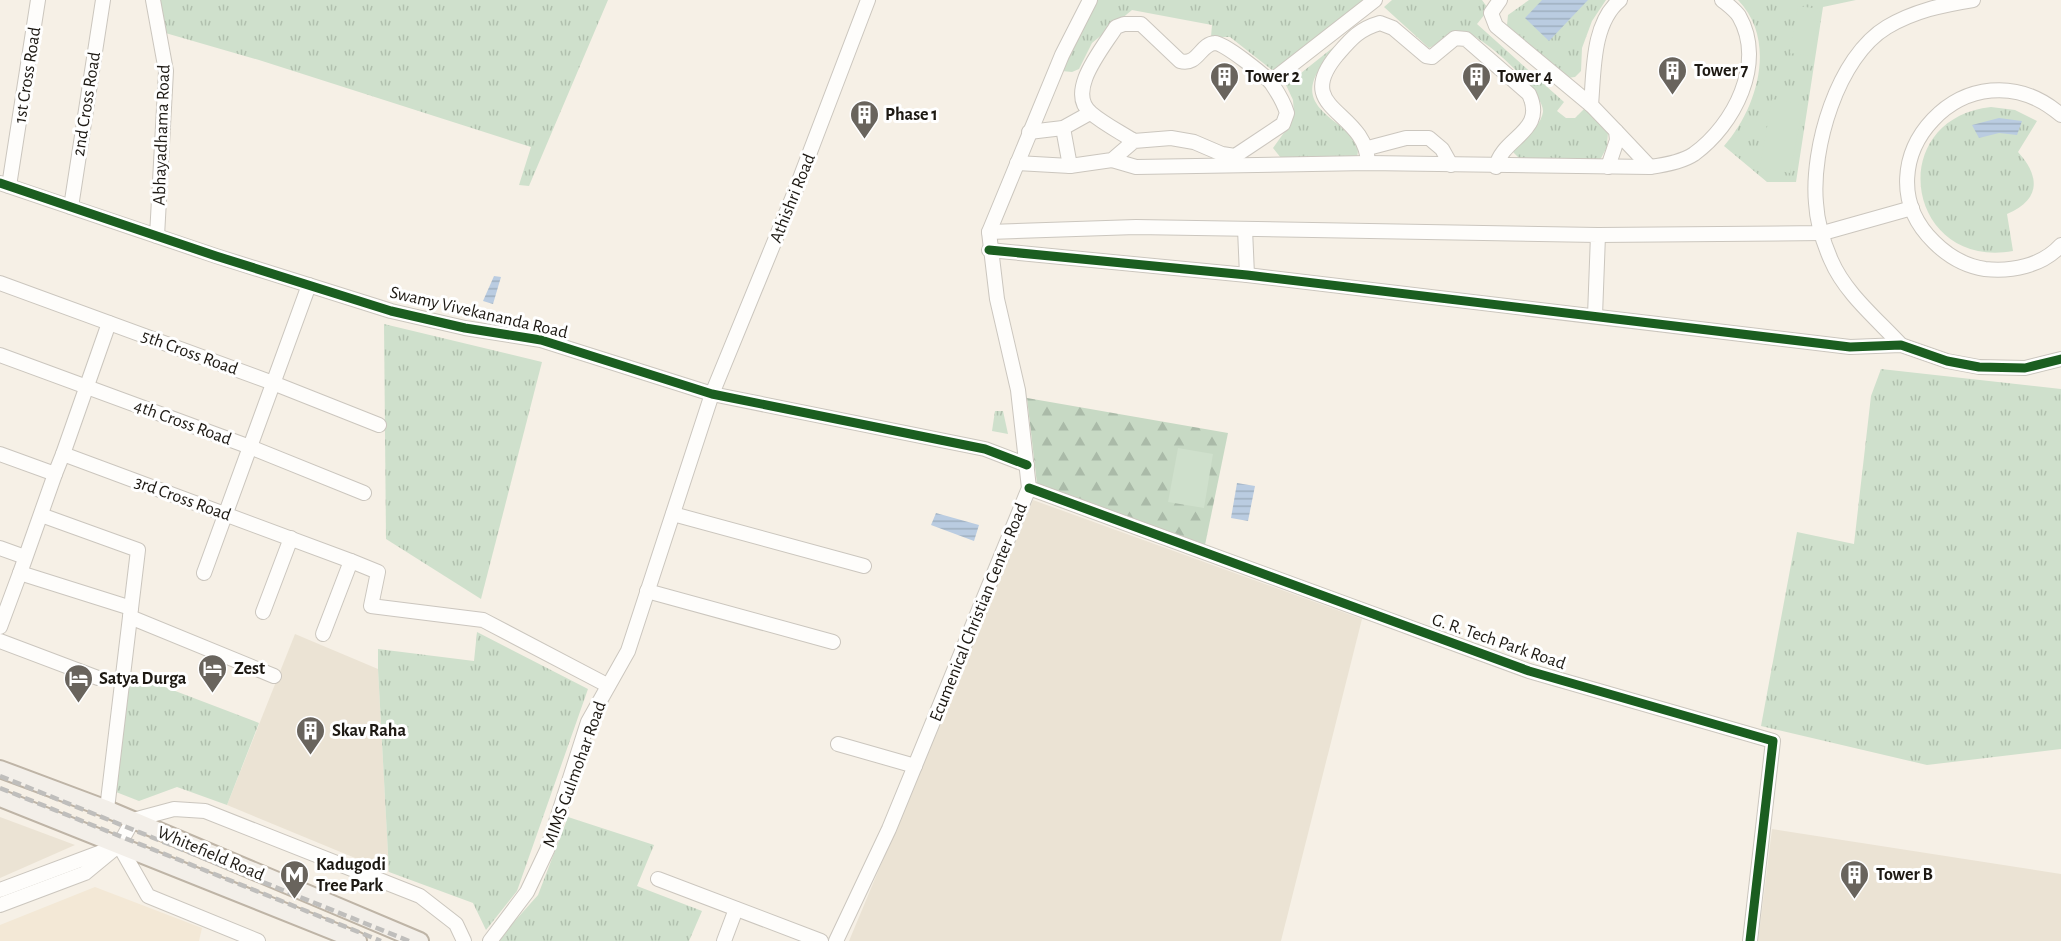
<svg xmlns="http://www.w3.org/2000/svg" width="2061" height="941" viewBox="0 0 2061 941" font-family="'Alegreya Sans',sans-serif">
<style>
.commercial{fill:#ebe3d4}
.built{fill:#f3e8d6}
.grass{fill:url(#grass-tufts)}
.forest{fill:url(#forest-firs)}
.pitch{fill:#cfe0cc}
.water{fill:url(#water-rules)}
.lines{fill:none;stroke-linecap:round;stroke-linejoin:round}
.minor-casing{stroke:#cbc6be;stroke-width:16}
.major-casing{stroke:#beb4a6;stroke-width:20}
.minor{stroke:#fefdfb;stroke-width:14}
.major{stroke:#f3efe9;stroke-width:16}
.rail{stroke:#bfbebc;stroke-width:4.5;stroke-dasharray:9 4.5;stroke-linecap:butt}
.cycleway-casing{stroke:#fff;stroke-width:13}
.cycleway{stroke:#1b5e20;stroke-width:9}
.labels{text-anchor:middle;stroke-width:6;stroke-linejoin:round;paint-order:stroke}
.poi-label{font-size:18px;font-weight:bold;fill:#1d1913;stroke:#fff;text-anchor:start}
.street-label{font-size:18px;fill:#1d1913;stroke:#fff}
</style>
<defs>
<pattern id="grass-tufts" width="24" height="20" patternUnits="userSpaceOnUse" patternTransform="scale(1.5)"><rect width="24" height="20" fill="#cfe0cc"/><path d="M3 7l-1-3M5 7V3M7 7l1-3M15 17l-1-3M17 17v-4M19 17l1-3" fill="none" stroke="#b1c0ae"/></pattern>
<pattern id="forest-firs" width="22" height="20" patternUnits="userSpaceOnUse" patternTransform="scale(1.5)"><rect width="22" height="20" fill="#c7d9c4"/><path d="M5 1l3.5 6h-7zM16 11l3.5 6h-7z" fill="#aabaa8"/></pattern>
<pattern id="water-rules" width="6" height="5" patternUnits="userSpaceOnUse" patternTransform="scale(1.5)"><rect width="6" height="5" fill="#bacce1"/><path d="M0 2.5h6" fill="none" stroke="#9fafc0"/></pattern>
</defs>
<rect width="100%" height="100%" fill="#f6f0e6"/>
<g class="commercial">
<polygon points="1033,500 1362,619 1281,941 849,941"/>
<polygon points="295,634 378,669 389,872 227,805"/>
<polygon points="0,817 75,845 0,878"/>
<polygon points="1772,829 2061,874 2061,941 1758,941"/>
</g>
<polygon class="built" points="95,887 202,928 199,941 0,941 0,925"/>
<g class="grass">
<polygon points="157,0 608,0 529,186 519,185 531,147 259,60 162,32"/>
<polygon points="1096,0 1366,0 1284,65 1272,70 1230,37 1211,37 1212,25 1132,10 1092,43 1079,69 1072,72 1062,71"/>
<path d="M1392,0H1482L1487,7L1485,14L1477,24L1564,102L1557,111L1566,118H1575L1586,107L1608,132L1607,147L1600,160L1520,159L1513,152C1522,141 1541,126 1543,112C1545,92 1480,32 1461,31C1447,30 1441,43 1429,48L1384,7Z"/>
<polygon points="1529,0 1606,0 1592,21 1582,48 1581,71 1575,77 1567,78 1507,25 1508,15"/>
<path d="M1738,0H1856L1823,7L1796,182H1767L1724,146C1757,109 1778,41 1738,0Z"/>
<path d="M1345,38C1336,50 1323,62 1316,75C1295,117 1368,126 1357,157L1281,158L1273,148L1288,127L1294,114L1293,100L1286,85Z"/>
<path d="M1991,107L2015,110L2037,121L2018,152C2041,177 2040,200 2007,214L2013,251C1906,270 1883,119 1991,107Z"/>
<polygon points="384,324 542,362 481,599 386,539"/>
<polygon points="1881,369 2061,389 2061,749 1927,765 1761,726 1797,532 1854,544 1871,396"/>
<polygon points="995,411 1003,411 1008,434 992,431"/>
<polygon points="477,632 588,689 517,891 486,930 473,903 389,872 378,669 378,649 474,661"/>
<polygon points="128,673 259,723 227,805 177,787 139,801 116,792"/>
<polygon points="568,817 654,845 637,886 702,911 689,941 497,941 538,895"/>
</g>
<polygon class="forest" points="1027,398 1228,433 1205,545 1037,484"/>
<g class="pitch">
<polygon points="1798,6 1820,9 1812,56 1790,53"/>
<polygon points="1772,99 1803,105 1790,173 1760,167"/>
<polygon points="1178,448 1213,454 1204,508 1168,502"/>
</g>
<g class="water">
<polygon points="1542,0 1588,0 1549,41 1525,18"/>
<polygon points="1999,118 2022,121 2017,135 1999,133 1979,138 1972,125"/>
<polygon points="494,276 501,277 493,304 483,301"/>
<polygon points="1237,483 1255,486 1248,521 1231,518"/>
<polygon points="936,513 979,525 974,541 931,525"/>
</g>
<g class="lines">
<defs>
<g id="minor">
<polyline points="153,0 166,71 157,236"/>
<polyline points="1500,0 1491,13 1496,26 1591,105 1616,131 1617,140 1608,167"/>
<polyline points="1271,81 1375,0"/>
<path d="M1591,105C1594,71 1592,23 1620,0"/>
<path d="M2061,115C1969,36 1854,164 1934,242C1948,256 1965,266 1985,269C2011,272 2042,266 2061,245"/>
<polyline points="1063,128 1070,166"/>
<polyline points="1616,131 1650,167"/>
<polyline points="1029,132 1063,128 1090,113"/>
<polyline points="1368,148 1406,138 1429,138 1442,149 1451,165"/>
<path d="M1112,160L1136,167L1368,163L1650,167C1665,165 1682,162 1694,154C1734,125 1766,63 1739,16C1735,10 1728,5 1722,0"/>
<path d="M1017,163L1070,166L1112,160L1134,141L1171,138L1194,142L1222,154L1235,156L1283,124L1287,113C1284,103 1278,93 1272,84C1267,77 1223,42 1215,43C1200,44 1198,66 1180,61L1141,24H1124L1116,27C1103,48 1065,92 1091,113C1104,124 1120,132 1134,141"/>
<path d="M1368,163C1366,109 1291,111 1337,55C1351,39 1359,29 1380,23L1393,28L1426,56L1432,57L1455,38L1466,39L1529,94C1547,132 1502,137 1496,167"/>
<polyline points="0,183 216,256 391,311 465,328 541,340 712,394 985,449 1027,465"/>
<polyline points="9,186 38,0"/>
<polyline points="71,207 103,0"/>
<polyline points="1245,229 1247,275"/>
<polyline points="989,232 1136,227 1598,235 1595,316"/>
<polyline points="1598,235 1823,233 1912,208"/>
<polyline points="989,250 1247,275 1850,347 1901,345 1947,361 1979,367 2025,368 2061,359"/>
<polyline points="0,283 273,383 379,425"/>
<path d="M1901,345C1877,319 1845,293 1831,260C1824,244 1817,221 1816,203C1811,149 1837,57 1887,27C1914,11 1942,5 1973,0"/>
<polyline points="0,355 250,447 364,493"/>
<polyline points="0,454 55,474 63,454 351,561 378,572 371,606 483,620 607,685"/>
<polyline points="63,454 109,323"/>
<polyline points="55,474 20,573 131,608"/>
<polyline points="1029,488 1529,671 1773,741 1750,941"/>
<polyline points="673,514 864,566"/>
<polyline points="41,515 138,550 107,809"/>
<polyline points="0,548 25,557"/>
<polyline points="204,573 309,285"/>
<polyline points="647,591 833,642"/>
<polyline points="263,612 291,538"/>
<polyline points="130,617 274,676"/>
<polyline points="0,627 20,573"/>
<polyline points="323,634 351,561"/>
<polyline points="0,641 98,678"/>
<polyline points="838,744 915,766"/>
<polyline points="119,845 148,896 258,941"/>
<polyline points="658,879 821,941"/>
<polyline points="0,890 112,848"/>
<polyline points="0,905 85,873 119,845 133,820 174,809 205,811 420,896 456,924 464,941"/>
<polyline points="490,941 527,892 547,850 588,722 628,651 712,394 794,194 868,0"/>
<polyline points="724,941 736,909"/>
<polyline points="836,941 889,829 1029,488 1018,390 997,299 989,232 1062,55 1090,0"/>
</g>
<g id="major">
<polyline points="0,769 107,809 420,941"/>
<polyline points="0,798 358,941"/>
</g>
</defs>
<use href="#minor" class="minor-casing"/>
<use href="#major" class="major-casing"/>
<use href="#minor" class="minor"/>
<use href="#major" class="major"/>
<g class="rail">
<polyline points="0,776 409,941"/>
<polyline points="0,788 381,941"/>
</g>
<defs>
<g id="cycleway">
<polyline points="0,183 216,256 391,311 465,328 541,340 712,394 985,449 1027,465"/>
<polyline points="989,250 1247,275 1850,347 1901,345 1947,361 1979,367 2025,368 2061,359"/>
<polyline points="1029,488 1529,671 1773,741 1750,941"/>
</g>
</defs>
<use href="#cycleway" class="cycleway-casing"/>
<use href="#cycleway" class="cycleway"/>
</g>
<defs>
<symbol id="building-pin" viewBox="-11 -11 22 30"><path d="M0 17L-7.5 6A9.5 9.5 0 1 1 7.5 6Z" fill="#69645d" stroke="#fff"/><path d="M-4-6H4V6H1V3H-1V6H-4ZM-2.5-4.3h1.7v1.8h-1.7ZM.8-4.3h1.7v1.8H.8ZM-2.5-1h1.7V.8h-1.7ZM.8-1h1.7V.8H.8Z" fill="#fff"/></symbol>
<symbol id="hotel-pin" viewBox="-11 -11 22 30"><path d="M0 17L-7.5 6A9.5 9.5 0 1 1 7.5 6Z" fill="#69645d" stroke="#fff"/><path d="M-6-4.5h1.5V1H6V5H4.5V3h-9V5H-6ZM-4 0a1.8 1.8 0 1 1 3.6 0ZM.5 0V-2.5h3Q6-2.5 6 0Z" fill="#fff"/></symbol>
<symbol id="metro-pin" viewBox="-11 -11 22 30"><path d="M0 17L-7.5 6A9.5 9.5 0 1 1 7.5 6Z" fill="#69645d" stroke="#fff"/><path d="M-5.5 5V-5H-3L0 0L3-5H5.5V5H3V-.5L0 4L-3-.5V5Z" fill="#fff"/></symbol>
</defs>
<g fill-rule="evenodd">
<use href="#building-pin" x="1656" y="54" width="33" height="45"/>
<use href="#building-pin" x="1208" y="60" width="33" height="45"/>
<use href="#building-pin" x="1460" y="60" width="33" height="45"/>
<use href="#building-pin" x="848" y="98" width="33" height="45"/>
<use href="#hotel-pin" x="196" y="652" width="33" height="45"/>
<use href="#hotel-pin" x="62" y="662" width="33" height="45"/>
<use href="#building-pin" x="294" y="714" width="33" height="45"/>
<use href="#metro-pin" x="278" y="858" width="33" height="45"/>
<use href="#building-pin" x="1838" y="858" width="33" height="45"/>
</g>
<g class="labels">
<g class="poi-label">
<text x="1694" y="76">Tower 7</text>
<text x="1245" y="82">Tower 2</text>
<text x="1497" y="82">Tower 4</text>
<text x="885" y="120">Phase 1</text>
<text x="234" y="674">Zest</text>
<text x="99" y="684">Satya Durga</text>
<text x="332" y="736">Skav Raha</text>
<text x="316" y="870">Kadugodi<tspan x="316" dy="21">Tree Park</tspan></text>
<text x="1876" y="880">Tower B</text>
</g>
<g class="street-label">
<text transform="translate(27 75) rotate(-81)" y="6">1st Cross Road</text>
<text transform="translate(86 104) rotate(-81)" y="6">2nd Cross Road</text>
<text transform="translate(161 135) rotate(-88)" y="6">Abhayadhama Road</text>
<text transform="translate(792 198) rotate(-68)" y="6">Athishri Road</text>
<text transform="translate(479 312) rotate(13)" y="6">Swamy Vivekananda Road</text>
<text transform="translate(190 352) rotate(20)" y="6">5th Cross Road</text>
<text transform="translate(183 422) rotate(20)" y="6">4th Cross Road</text>
<text transform="translate(183 498) rotate(20)" y="6">3rd Cross Road</text>
<text transform="translate(978 612) rotate(-68)" y="6">Ecumenical Christian Center Road</text>
<text transform="translate(1499 641) rotate(19)" y="6">G. R. Tech Park Road</text>
<text transform="translate(574 774) rotate(-70)" y="6">MIMS Gulmohar Road</text>
<text transform="translate(211 853) rotate(23)" y="6">Whitefield Road</text>
</g>
</g>
</svg>
